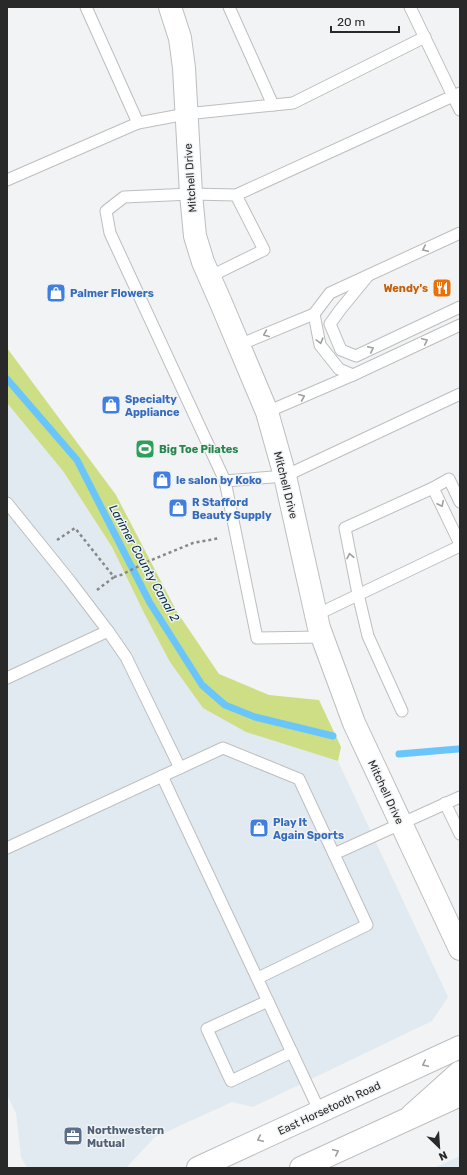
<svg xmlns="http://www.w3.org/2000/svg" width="467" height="1175" viewBox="0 0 467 1175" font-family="Rubik,sans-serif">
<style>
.built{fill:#e2eaf1}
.green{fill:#cdde85}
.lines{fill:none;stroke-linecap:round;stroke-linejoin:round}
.stream{stroke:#6ac6fa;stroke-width:7}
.lane-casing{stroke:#bdbebf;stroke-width:13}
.street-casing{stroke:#bdbebf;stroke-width:24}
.primary-casing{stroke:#bdbebf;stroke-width:24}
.path{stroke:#878889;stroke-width:2.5;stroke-dasharray:3 3;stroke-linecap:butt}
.lane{stroke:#fff;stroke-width:11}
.street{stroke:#fff;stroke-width:22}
.primary{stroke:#fff;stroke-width:22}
.oneway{stroke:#9f9f9f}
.labels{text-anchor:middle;stroke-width:3;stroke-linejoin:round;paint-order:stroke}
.street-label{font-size:11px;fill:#29292a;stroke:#f1f3f4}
.food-label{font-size:11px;font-weight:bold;fill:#c56008;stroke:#f1f3f4;text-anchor:end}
.shop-label{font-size:11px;font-weight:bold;fill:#366cbe;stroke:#f1f3f4;text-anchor:start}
.leisure-label{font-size:11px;font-weight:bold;fill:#27864d;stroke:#f1f3f4;text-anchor:start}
.service-label{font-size:11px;font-weight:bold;fill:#4e5e75;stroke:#f1f3f4;text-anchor:start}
.water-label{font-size:12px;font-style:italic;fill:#022d42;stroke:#f1f3f4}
</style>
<rect width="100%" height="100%" fill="#f1f3f4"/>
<g class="built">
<polygon points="7,403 63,471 112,547 143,611 246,732 338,761 448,997 432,1021 253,1107 232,1102 155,1137 126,1168 27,1168 21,1157 16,1113 7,1095"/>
<polygon points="460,1156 460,1168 434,1168"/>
</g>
<polygon class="green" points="7,348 116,495 177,612 219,674 269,695 319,700 341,747 338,761 246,732 203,708 170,662 143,611 112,547 63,471 7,403"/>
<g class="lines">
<g class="stream">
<polyline points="7,379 77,460 150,603 202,685 225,705 255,717 333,736"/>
<polyline points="399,754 458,749"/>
</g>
<defs>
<g id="lane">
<polyline points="229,7 273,105"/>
<polyline points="460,93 453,96 460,110"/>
<polyline points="138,123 186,114 293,103 425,37"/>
<polyline points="7,180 138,123 86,7"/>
<polyline points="460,233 330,293 314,314 320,345 339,369 353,375 460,325"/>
<polyline points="209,277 264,250 236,195"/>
<polyline points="367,277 340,310 330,324 341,350 356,356 460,307"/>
<polyline points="239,345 314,314"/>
<polyline points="267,412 353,375"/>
<polyline points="225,481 285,476 460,394"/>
<polyline points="433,488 449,479 460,502"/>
<polyline points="7,503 70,581 108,631 126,657 180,768"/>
<polyline points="316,615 460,546"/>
<polyline points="322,637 257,638 225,481 110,233 106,211 124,197 191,194 236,195 453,96 410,7"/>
<polyline points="7,678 108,631"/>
<polyline points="402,711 368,636 358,594 345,528 433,488 460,544"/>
<polyline points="162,776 320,1112"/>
<polyline points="445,803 460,834"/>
<polyline points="7,848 223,748 299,779 367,925 258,978"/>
<polyline points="334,854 460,797"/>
<polyline points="268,1001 207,1029 231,1081 292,1052"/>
</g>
<g id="street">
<polyline points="170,7 180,38 184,68 191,194 195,236 203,262 221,303 267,412 285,476 319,628 354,723 460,949"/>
<polyline points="412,1115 460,1072"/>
</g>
<g id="primary">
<polyline points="198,1168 460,1047"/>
<polyline points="301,1168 460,1095"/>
</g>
</defs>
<use href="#lane" class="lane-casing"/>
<use href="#street" class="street-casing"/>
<use href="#primary" class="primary-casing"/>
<g class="path">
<polyline points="57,540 75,528 114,577 121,575 149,561 193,543 220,538"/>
<polyline points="97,590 114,577"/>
</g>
<use href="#lane" class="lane"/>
<use href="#street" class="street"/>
<use href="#primary" class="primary"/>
</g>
<defs><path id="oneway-chevron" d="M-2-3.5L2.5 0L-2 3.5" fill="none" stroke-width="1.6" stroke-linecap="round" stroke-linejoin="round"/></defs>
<g class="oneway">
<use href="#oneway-chevron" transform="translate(425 249) rotate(155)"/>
<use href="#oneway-chevron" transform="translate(266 334) rotate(157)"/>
<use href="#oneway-chevron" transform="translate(320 341) rotate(75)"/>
<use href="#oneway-chevron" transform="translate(425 341) rotate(-25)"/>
<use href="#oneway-chevron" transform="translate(371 349) rotate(-25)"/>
<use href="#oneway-chevron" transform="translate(302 397) rotate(-23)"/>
<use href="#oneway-chevron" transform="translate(441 504) rotate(64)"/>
<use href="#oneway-chevron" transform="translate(350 556) rotate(-101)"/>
<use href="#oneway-chevron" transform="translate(425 1064) rotate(155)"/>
<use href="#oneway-chevron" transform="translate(260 1139) rotate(155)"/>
<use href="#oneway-chevron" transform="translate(336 1152) rotate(-25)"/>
</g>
<defs>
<symbol id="restaurant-square" viewBox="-11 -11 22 22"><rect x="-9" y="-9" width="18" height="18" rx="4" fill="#e8710a" stroke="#f1f3f4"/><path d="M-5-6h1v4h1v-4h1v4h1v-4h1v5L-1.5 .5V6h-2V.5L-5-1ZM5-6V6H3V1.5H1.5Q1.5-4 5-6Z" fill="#fff"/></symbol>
<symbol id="shop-square" viewBox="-11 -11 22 22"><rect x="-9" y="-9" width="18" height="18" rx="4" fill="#3f7fe0" stroke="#f1f3f4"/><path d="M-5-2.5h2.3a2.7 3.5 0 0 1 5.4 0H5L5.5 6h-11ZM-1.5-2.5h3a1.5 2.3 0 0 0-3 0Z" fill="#fff"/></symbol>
<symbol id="stadium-square" viewBox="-11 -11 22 22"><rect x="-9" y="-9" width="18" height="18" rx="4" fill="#2e9e5b" stroke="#f1f3f4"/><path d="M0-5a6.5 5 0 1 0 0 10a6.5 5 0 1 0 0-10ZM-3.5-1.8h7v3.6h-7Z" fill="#fff"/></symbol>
<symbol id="office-square" viewBox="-11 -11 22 22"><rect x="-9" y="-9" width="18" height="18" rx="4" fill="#5c6f8a" stroke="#f1f3f4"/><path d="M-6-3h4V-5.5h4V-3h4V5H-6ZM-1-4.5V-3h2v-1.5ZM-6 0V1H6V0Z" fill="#fff"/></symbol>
</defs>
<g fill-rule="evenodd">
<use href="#restaurant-square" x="431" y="277" width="22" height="22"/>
<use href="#shop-square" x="45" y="282" width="22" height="22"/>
<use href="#shop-square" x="100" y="394" width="22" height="22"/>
<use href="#stadium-square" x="134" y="438" width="22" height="22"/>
<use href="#shop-square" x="151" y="469" width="22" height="22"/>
<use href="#shop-square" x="167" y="497" width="22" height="22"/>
<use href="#shop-square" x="248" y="817" width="22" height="22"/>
<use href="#office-square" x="62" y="1125" width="22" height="22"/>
</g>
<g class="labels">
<g class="street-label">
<text transform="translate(190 178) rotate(-94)" y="4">Mitchell Drive</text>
<text transform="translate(286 485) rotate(76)" y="4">Mitchell Drive</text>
<text transform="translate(386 792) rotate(65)" y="4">Mitchell Drive</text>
<text transform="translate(329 1108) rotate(-25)" y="4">East Horsetooth Road</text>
</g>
<g class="food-label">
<text x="428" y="292">Wendy's</text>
</g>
<g class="shop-label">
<text x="70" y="297">Palmer Flowers</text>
<text x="125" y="403">Specialty<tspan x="125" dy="13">Appliance</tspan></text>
<text x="176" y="484">le salon by Koko</text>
<text x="192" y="506">R Stafford<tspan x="192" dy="13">Beauty Supply</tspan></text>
<text x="273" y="826">Play It<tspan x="273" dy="13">Again Sports</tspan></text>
</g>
<g class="leisure-label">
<text x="159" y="453">Big Toe Pilates</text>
</g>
<g class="service-label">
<text x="87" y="1134">Northwestern<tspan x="87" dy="13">Mutual</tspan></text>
</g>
<g class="water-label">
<text transform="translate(144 563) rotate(61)" y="4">Larimer County Canal 2</text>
</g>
</g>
<rect width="467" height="1175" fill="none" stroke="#29292a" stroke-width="16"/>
<g transform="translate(439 1147) rotate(155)" stroke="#f1f3f4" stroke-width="3" paint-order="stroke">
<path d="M0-3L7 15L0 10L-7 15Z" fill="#29292a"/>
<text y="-6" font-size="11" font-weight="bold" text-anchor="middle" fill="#29292a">N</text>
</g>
<path d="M331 26v6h68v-6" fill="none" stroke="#29292a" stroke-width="2"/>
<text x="337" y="26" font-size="12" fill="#29292a" stroke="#f1f3f4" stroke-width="3" paint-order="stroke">20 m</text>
</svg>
